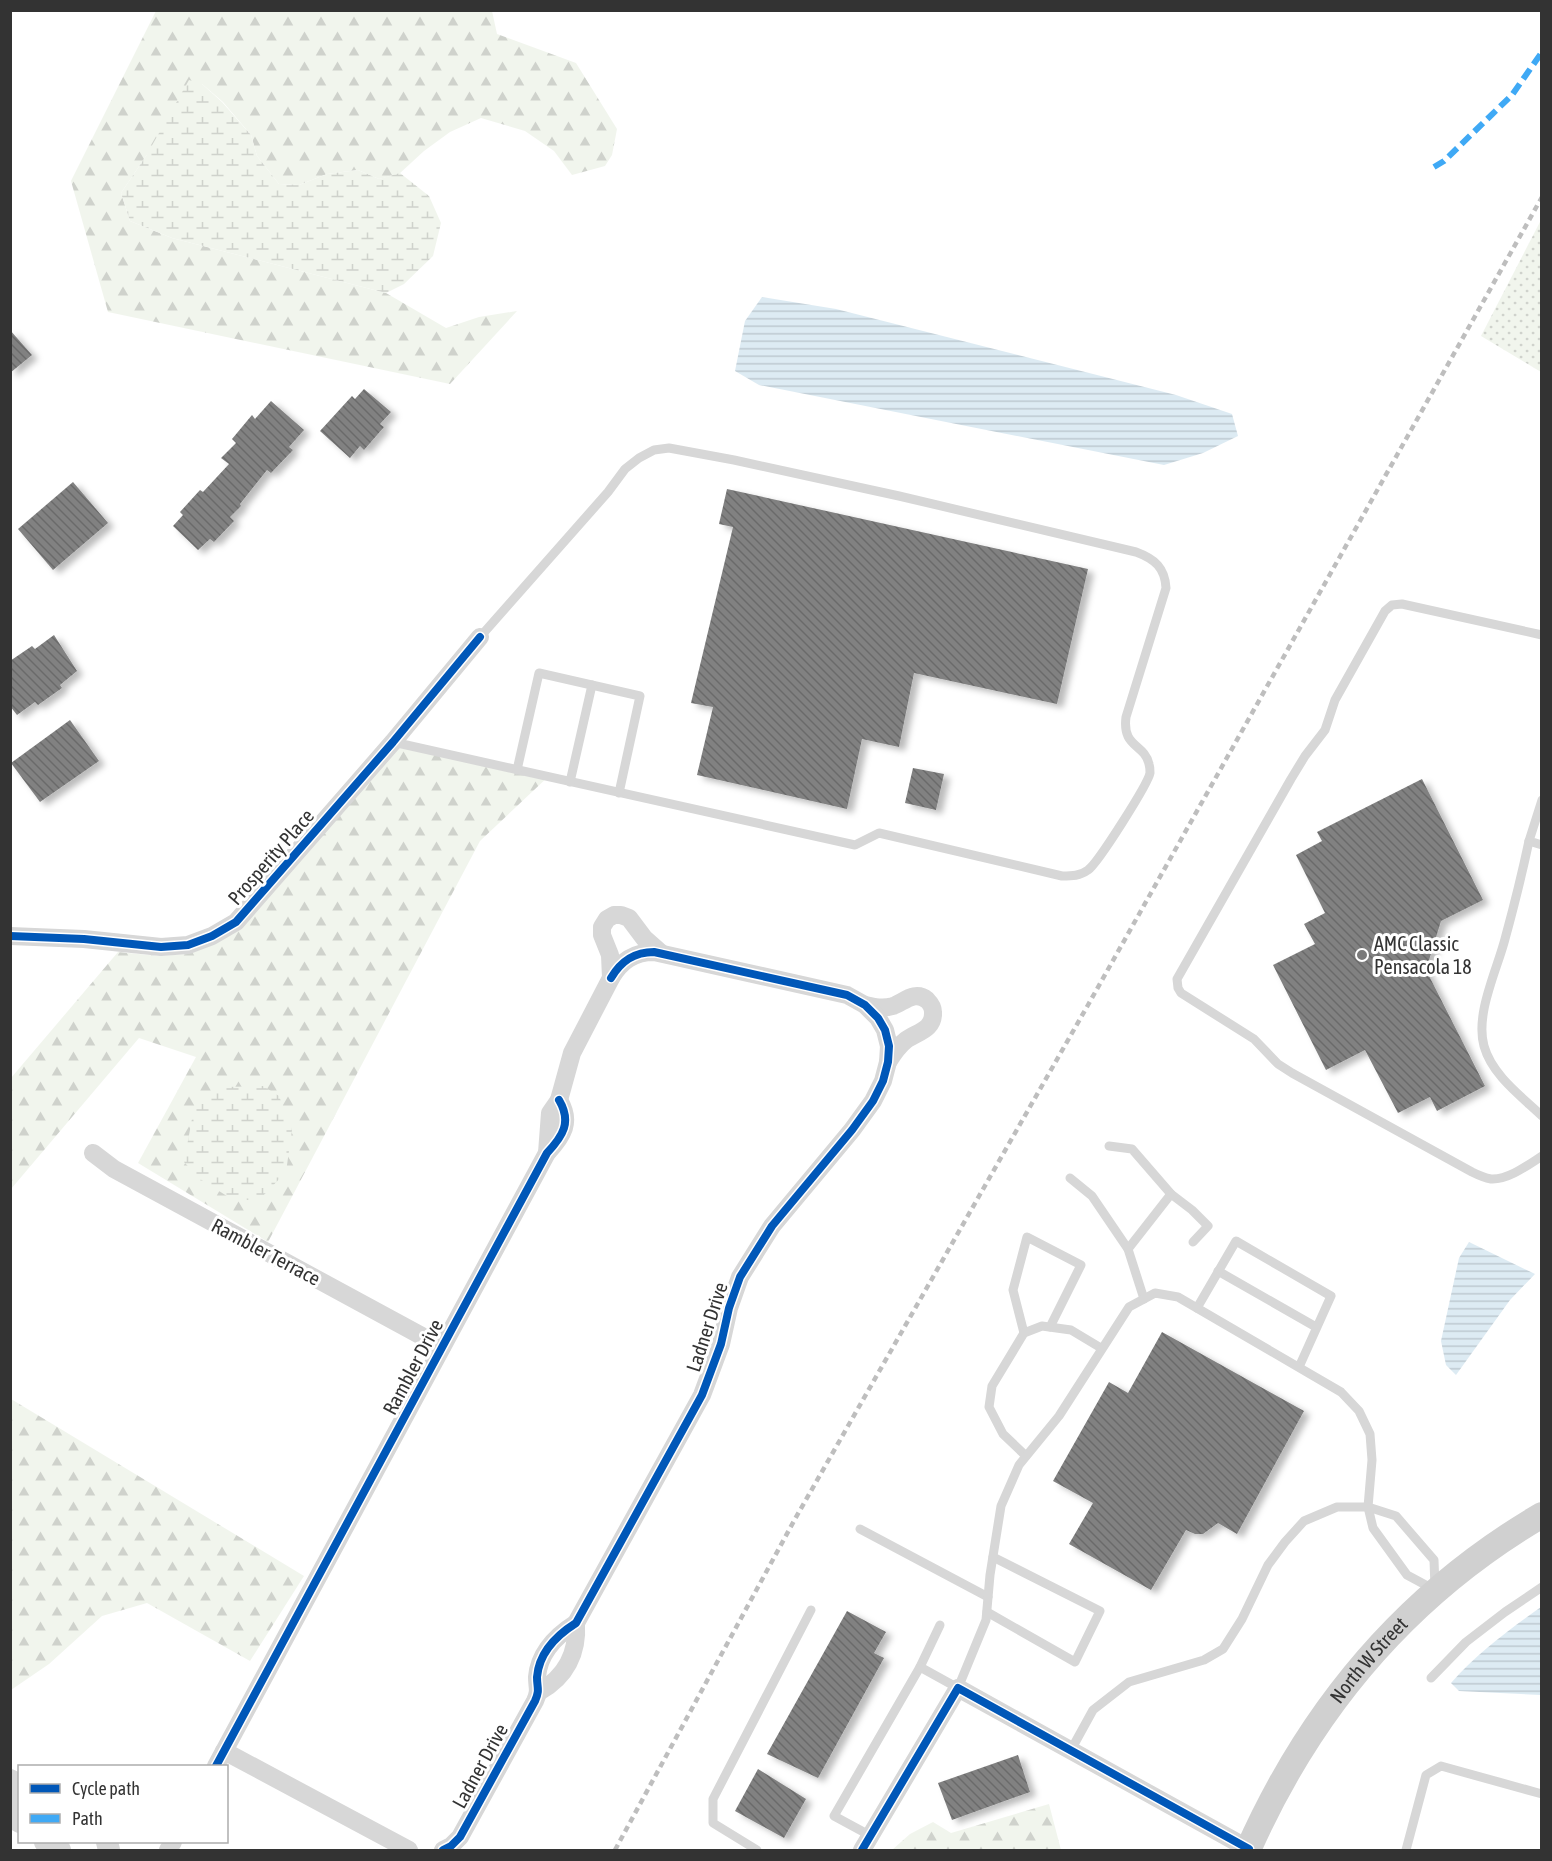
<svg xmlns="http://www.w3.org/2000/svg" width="1552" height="1861" viewBox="0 0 1552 1861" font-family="'Asap Condensed',sans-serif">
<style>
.forest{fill:url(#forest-firs)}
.wetland{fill:url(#wetland-marsh)}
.park{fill:url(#park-dots)}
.water{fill:url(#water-rules)}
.building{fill:url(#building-back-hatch);filter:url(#shadow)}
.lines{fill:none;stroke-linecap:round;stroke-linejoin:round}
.service{stroke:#d7d7d7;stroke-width:9}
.minor{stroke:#d7d7d7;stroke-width:18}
.tertiary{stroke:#d7d7d7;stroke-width:22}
.secondary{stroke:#d0d0d0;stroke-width:26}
.rail{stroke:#bebebe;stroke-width:4.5;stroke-dasharray:6 4.5;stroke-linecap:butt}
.quiet{stroke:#3fa9f5;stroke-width:6;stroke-dasharray:12 6;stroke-linecap:butt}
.cycleway-casing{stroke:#fff;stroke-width:11}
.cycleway{stroke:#0057b8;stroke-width:8}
.poi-dot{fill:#7a7a7a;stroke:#fff;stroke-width:2}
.labels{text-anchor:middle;stroke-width:6;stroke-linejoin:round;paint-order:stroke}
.street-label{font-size:20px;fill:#333;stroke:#fff}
.poi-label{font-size:20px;fill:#333;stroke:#fff;text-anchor:start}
</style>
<defs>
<pattern id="forest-firs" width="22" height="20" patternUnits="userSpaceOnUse" patternTransform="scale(1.5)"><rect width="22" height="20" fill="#f1f5ed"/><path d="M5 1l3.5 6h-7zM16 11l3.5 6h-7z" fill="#cfd2cc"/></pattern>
<pattern id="wetland-marsh" width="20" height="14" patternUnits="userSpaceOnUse" patternTransform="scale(1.5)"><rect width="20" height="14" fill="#f1f5ed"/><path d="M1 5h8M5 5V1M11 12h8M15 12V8" fill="none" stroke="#cfd2cc"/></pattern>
<pattern id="park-dots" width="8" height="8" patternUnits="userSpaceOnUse" patternTransform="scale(1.5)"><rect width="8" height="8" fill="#f1f5ed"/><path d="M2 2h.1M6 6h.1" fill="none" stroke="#cfd2cc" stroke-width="1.8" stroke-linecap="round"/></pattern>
<pattern id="water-rules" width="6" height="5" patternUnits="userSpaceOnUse" patternTransform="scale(1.5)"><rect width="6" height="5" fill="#ddebf3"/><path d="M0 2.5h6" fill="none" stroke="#becad1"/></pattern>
<pattern id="building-back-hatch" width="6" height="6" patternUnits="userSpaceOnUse" patternTransform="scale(1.5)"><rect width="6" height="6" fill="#818181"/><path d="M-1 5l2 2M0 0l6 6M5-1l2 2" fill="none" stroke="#6a6a6a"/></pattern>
<filter id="shadow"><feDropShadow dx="6" dy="4" stdDeviation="3" flood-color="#0004"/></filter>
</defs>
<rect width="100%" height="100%" fill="#fff"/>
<g class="forest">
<polygon points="156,11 492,11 497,34 576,63 617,129 612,155 605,166 572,175 554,151 525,131 481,118 450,132 424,151 399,174 379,179 358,170 327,174 299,185 279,184 257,156 251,135 223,102 202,84 146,156 121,193 130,221 172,238 386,293 446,328 479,317 517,311 450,384 108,312 71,181"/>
<polygon points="401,746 550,775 480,841 268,1242 138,1163 196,1057 139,1038 11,1189 11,1078 118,952 159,956 187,954 214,944"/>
<polygon points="11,1399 304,1576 250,1661 147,1603 102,1616 49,1664 11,1690"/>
<polygon points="1049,1804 1061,1850 892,1850 910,1834 933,1822 951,1833"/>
</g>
<g class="wetland">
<polygon points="189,80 202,84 222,102 251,135 257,156 279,184 299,185 327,174 358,170 379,179 400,173 429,196 441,223 433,256 404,284 386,293 172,238 130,221 121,193 146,156"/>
<polygon points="263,1086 279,1096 292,1130 286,1172 258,1201 230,1198 200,1179 184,1162 194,1108 224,1087"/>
</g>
<polygon class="park" points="1541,220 1541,372 1481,336"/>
<g class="water">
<polygon points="762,297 836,309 1176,395 1232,414 1238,436 1203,453 1164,465 759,385 735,371 745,321"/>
<polygon points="1469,1242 1535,1274 1510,1300 1456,1375 1446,1365 1441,1341 1459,1258"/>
<path d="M1541,1607V1695L1459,1691L1451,1683C1476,1654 1510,1629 1541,1607Z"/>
</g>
<g class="building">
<polygon points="10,330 32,355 10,373"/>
<polygon points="364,389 391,412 380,424 384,427 364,450 360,446 350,458 320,431 352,396 355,399"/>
<polygon points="271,401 304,430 289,447 293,450 271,473 267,470 240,504 241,506 230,517 234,521 214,542 210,539 198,550 173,526 183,515 180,512 200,490 203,492 229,464 221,458 236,443 232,439 252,415 255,419"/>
<polygon points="73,482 108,523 53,570 18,529"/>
<polygon points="727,489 1088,569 1057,704 914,673 899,747 862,739 847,809 697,775 713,707 691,703 733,527 719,524"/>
<polygon points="54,635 77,671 60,685 62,688 38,705 35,702 17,715 10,706 10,661 32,646 35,649"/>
<polygon points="70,720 99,761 40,802 11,763"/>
<polygon points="913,768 944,774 936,810 905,803"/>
<polygon points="1422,779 1483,900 1441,921 1426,970 1485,1086 1437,1111 1430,1097 1398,1113 1365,1050 1326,1070 1273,965 1315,944 1304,924 1325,913 1296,855 1322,841 1317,832"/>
<polygon points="1162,1332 1304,1411 1237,1534 1218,1523 1203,1534 1195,1534 1186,1530 1151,1590 1069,1544 1093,1503 1053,1481 1109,1382 1128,1393"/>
<polygon points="847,1611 886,1632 874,1653 884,1658 818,1778 767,1754"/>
<polygon points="1018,1755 1030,1792 952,1820 938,1783"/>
<polygon points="758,1769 806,1799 784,1838 735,1811"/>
</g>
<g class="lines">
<g class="service">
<path d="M1542,635L1402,604L1392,605L1385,611L1335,700L1325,730L1305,756L1291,779L1177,979L1178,988L1181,993L1254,1039L1278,1064L1292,1073L1472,1172C1478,1175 1485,1178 1491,1179C1508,1180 1528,1165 1542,1156"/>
<path d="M393,742L855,845L879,833L1062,876C1072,876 1080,876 1088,870C1098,863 1148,784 1150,773C1150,770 1150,767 1149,764C1144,743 1122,748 1126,717L1166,588C1165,568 1155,559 1136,552L899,496L734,460L669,448L654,450L639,458L625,469L608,492L480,637"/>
<polyline points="517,770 539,673 640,696 619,793"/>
<polyline points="570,782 592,685"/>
<polyline points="1542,800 1529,841 1542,845"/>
<path d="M1529,841C1522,874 1514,906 1505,939C1497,970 1475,1014 1484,1046C1492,1075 1521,1096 1542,1116"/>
<polyline points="1109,1146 1132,1149 1171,1194 1128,1249"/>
<polyline points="1070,1178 1092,1196 1128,1249 1144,1299"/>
<polyline points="1171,1194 1192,1210 1208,1226 1193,1242"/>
<polyline points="1218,1271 1316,1327"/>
<polyline points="1197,1308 1236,1241 1331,1296 1299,1367"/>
<polyline points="1024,1333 1013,1290 1027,1237 1081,1265 1050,1327"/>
<polyline points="1026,1456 1003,1434 989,1407 992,1386 1024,1333 1042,1326 1071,1330 1101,1348"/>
<polyline points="860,1529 988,1597"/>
<polyline points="987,1612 1075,1662 1100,1611 993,1557"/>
<polyline points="920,1667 940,1625"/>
<polyline points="1431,1678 1466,1642 1505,1612 1542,1587"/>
<polyline points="1071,1750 1093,1710 1129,1682 1204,1660 1223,1649 1242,1619 1268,1565 1285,1542 1304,1521 1337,1507 1368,1507 1396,1516 1434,1560 1435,1588"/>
<polyline points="871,1836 834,1816 920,1667 958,1688 986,1620 990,1575 1001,1506 1019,1465 1059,1416 1129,1307 1155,1293 1178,1297 1341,1392 1359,1411 1370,1434 1372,1460 1368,1507 1373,1528 1407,1575 1433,1589"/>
<polyline points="757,1850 713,1823 713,1799 811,1610"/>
<polyline points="1406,1850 1426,1775 1441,1766 1542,1794"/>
</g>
<g class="minor">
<polyline points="10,936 84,939 161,947 188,945 212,936 236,922 393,742 480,637"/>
<path d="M865,1005C874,1007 883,1009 893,1006C904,1002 915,990 927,1000C930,1003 933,1008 933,1012C934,1030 917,1032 906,1040C898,1046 893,1054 888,1062"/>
<polyline points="93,1153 114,1169 442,1347"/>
<polyline points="547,1153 550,1113 559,1100 572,1053 611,978 610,955 602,935 602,927 607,919 614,915 621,915 629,918 644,938 661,953"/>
<path d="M539,1692C566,1677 578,1653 576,1623"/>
<polyline points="224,1751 409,1850"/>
<path d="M216,1766L547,1153C563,1136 572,1122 559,1100"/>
<polyline points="10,1815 20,1797"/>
<polyline points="168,1850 173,1842"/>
<path d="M443,1850L451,1846L460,1837L535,1701C540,1690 537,1688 537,1677C539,1653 557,1635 576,1623L702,1395L721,1344L729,1308L740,1277L772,1226L852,1130L873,1101L883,1081L888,1062L889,1046L885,1030L878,1018L865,1005L847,995L654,952C634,952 621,961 611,978"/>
<polyline points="862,1850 958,1688 1249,1849"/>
</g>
<g class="tertiary">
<polyline points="10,1780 20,1785"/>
<polyline points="10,1816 20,1822"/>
<polyline points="45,1842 60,1850"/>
<polyline points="107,1842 109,1850"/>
</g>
<path class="secondary" id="s1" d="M1248,1850C1311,1708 1407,1594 1542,1515"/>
<polyline class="rail" points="615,1850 795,1519 1088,1005 1542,197"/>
<polyline class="quiet" points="1434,167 1444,161 1512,95 1542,52"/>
<defs>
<g id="cycleway">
<polyline points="10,936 84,939 161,947 188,945 212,936 236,922 393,742 480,637"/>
<path d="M216,1766L547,1153C563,1136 572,1122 559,1100"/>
<path d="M443,1850L451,1846L460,1837L535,1701C540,1690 537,1688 537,1677C539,1653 557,1635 576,1623L702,1395L721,1344L729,1308L740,1277L772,1226L852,1130L873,1101L883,1081L888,1062L889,1046L885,1030L878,1018L865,1005L847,995L654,952C634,952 621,961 611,978"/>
<polyline points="862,1850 958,1688 1249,1849"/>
</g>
</defs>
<use href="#cycleway" class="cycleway-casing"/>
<use href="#cycleway" class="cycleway"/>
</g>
<circle class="poi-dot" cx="1362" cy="955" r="6"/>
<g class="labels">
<g class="street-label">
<text transform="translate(271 857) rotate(-49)" y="7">Prosperity Place</text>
<text transform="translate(266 1252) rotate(28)" y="7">Rambler Terrace</text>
<text transform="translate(707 1327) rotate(-72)" y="7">Ladner Drive</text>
<text transform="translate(413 1367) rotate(-62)" y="7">Rambler Drive</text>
<text dy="7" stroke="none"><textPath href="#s1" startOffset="226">North W Street</textPath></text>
<text transform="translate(480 1766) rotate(-61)" y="7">Ladner Drive</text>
</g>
<g class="poi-label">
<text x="1374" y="951">AMC Classic<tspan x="1374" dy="23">Pensacola 18</tspan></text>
</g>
</g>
<rect width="1552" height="1861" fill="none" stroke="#333333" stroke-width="24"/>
<rect x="18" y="1765" width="210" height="78" fill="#ffffff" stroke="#adadad" stroke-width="1.5"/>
<rect x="30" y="1784" width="30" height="9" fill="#0057b8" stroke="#adadad" stroke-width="1.5"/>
<text x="72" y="1795" font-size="18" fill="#333333">Cycle path</text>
<rect x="30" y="1814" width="30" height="9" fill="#3fa9f5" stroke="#adadad" stroke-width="1.5"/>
<text x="72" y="1825" font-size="18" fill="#333333">Path</text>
</svg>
